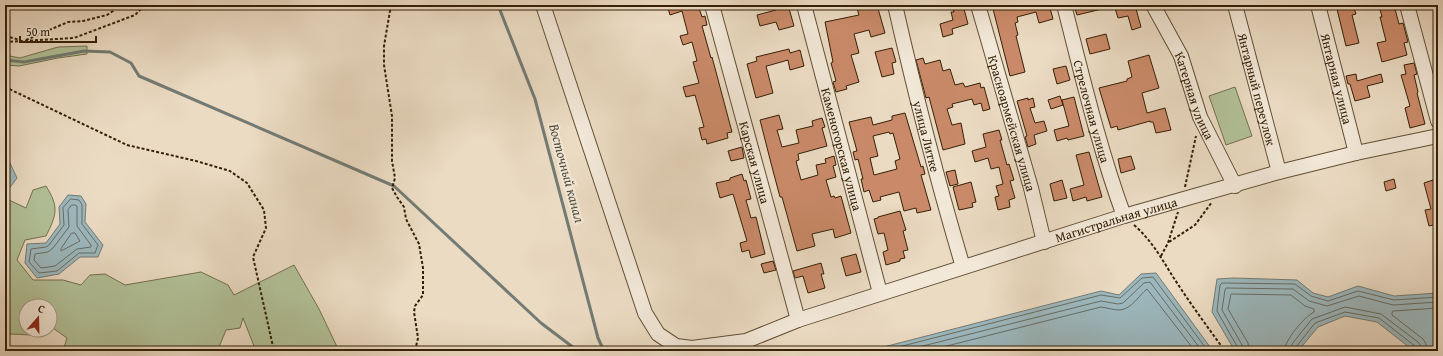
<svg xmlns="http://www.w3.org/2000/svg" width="1443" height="356" viewBox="0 0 1443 356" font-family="'Gentium Book Plus',serif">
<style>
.green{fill:#b2c198;stroke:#74704f}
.water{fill:#9cb8be;stroke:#737b74}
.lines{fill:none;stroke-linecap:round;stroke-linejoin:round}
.shore{stroke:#686c62;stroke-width:1}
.stream{stroke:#737b74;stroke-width:3}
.building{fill:#ca8a69;stroke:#352006;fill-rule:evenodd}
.minor-casing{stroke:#624f35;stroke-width:16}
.path{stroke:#352006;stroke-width:2;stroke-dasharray:3 2;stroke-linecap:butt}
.minor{stroke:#f2e8d8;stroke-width:14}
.labels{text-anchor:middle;stroke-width:4;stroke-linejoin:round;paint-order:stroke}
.street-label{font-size:13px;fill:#352006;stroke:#f2e8d8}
.water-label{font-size:14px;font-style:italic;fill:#544e3d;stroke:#f2e8d8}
</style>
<rect width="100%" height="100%" fill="#ebdbc3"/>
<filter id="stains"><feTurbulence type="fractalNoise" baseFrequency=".005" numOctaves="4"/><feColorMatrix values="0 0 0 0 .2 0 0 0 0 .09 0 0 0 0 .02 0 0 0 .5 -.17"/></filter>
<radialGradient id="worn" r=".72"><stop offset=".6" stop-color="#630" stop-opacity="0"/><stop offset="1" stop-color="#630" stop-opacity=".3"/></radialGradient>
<g class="green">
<polygon points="87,46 87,54 58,58 19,66 5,65 5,55 20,58 58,47"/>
<polygon points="1235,87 1252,136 1226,145 1209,96"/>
<path d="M46,186C59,207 57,214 46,236L25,240L17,260L33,280H63L81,285L90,275L105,274L125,285L201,272L228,285L234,295L294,265L319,309L339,351H256L243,318L240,328L226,330L219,347L222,351H63L67,338L50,326V306H26V330H42L31,335L10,334L5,320V202L9,200L26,208L33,190Z"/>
</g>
<g class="water">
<polygon points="5,161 9,161 17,178 5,194"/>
<polygon points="68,195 81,196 86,204 85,222 103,245 98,257 80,257 59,274 37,278 25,263 27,244 46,243 60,224 59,207"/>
<polygon points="1156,273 1213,351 868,351 1101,291 1119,295 1141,274"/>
<polygon points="1234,278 1297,280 1313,293 1328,297 1358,286 1394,296 1438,293 1438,351 1414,351 1377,322 1345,316 1318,327 1298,351 1235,351 1212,312 1217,279"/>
</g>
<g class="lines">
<g class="shore">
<polygon points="71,199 79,200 82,205 82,224 98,245 95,253 79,253 57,271 39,273 29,262 31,249 46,247 49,245 64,225 63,208"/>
<polygon points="72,205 75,205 77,206 77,226 91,245 91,247 77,249 55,266 41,268 34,260 35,254 48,252 53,248 69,227 68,210"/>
<polygon points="72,233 75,233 80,241 61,251 61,249"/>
<polyline points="883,351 1101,295 1120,298 1142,278 1153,277 1208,351"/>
<polyline points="903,351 1101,301 1118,304 1123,303 1144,283 1150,282 1202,351"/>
<path d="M927,351L1101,307C1108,308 1114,310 1120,310C1132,309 1139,295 1147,289L1195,351"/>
<polyline points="1238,351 1238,348 1217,311 1220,285 1222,283 1295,284 1311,296 1328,301 1358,291 1394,300 1438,297"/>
<polyline points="1243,351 1242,345 1222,310 1225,290 1226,288 1293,289 1309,301 1327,306 1359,296 1393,305 1438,302"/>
<path d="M1249,351L1248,343L1228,309L1231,294L1291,295L1305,306L1314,309V312C1304,317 1285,340 1284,351"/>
<polyline points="1291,351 1292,344 1312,319 1345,307 1381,314 1418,342 1421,346 1421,351"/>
<polyline points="1296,351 1296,347 1315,323 1345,312 1379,318 1415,346 1416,351"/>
<polyline points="1427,351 1426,344 1423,339 1392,315 1392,313 1393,311 1438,308"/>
</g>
<g class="stream">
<polyline points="498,5 535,99 598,338 604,351"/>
<polyline points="5,60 24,62 84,51 110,52 131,63 139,76 394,186 541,323 578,351"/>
</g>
</g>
<g class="building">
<polygon points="667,5 698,5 702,17 705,16 707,25 702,26 711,58 712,57 732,132 727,133 728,138 707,144 706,139 702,140 699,128 704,127 695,95 686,97 683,87 699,83 693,62 697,61 692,42 683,45 680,36 688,34 682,11 670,15"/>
<polygon points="774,5 788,5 794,26 779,30 776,22 760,26 757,15 776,10"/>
<polygon points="856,5 877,5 885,33 871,37 869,30 854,34 859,53 851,55 859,82 846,86 847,89 836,92 833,82 836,81 831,63 833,62 825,22 859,15"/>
<polygon points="952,5 963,5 968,24 952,29 953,34 943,37 940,24 953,20 951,12 954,12"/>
<polygon points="992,5 1051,5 1051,8 1050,8 1053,19 1039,23 1036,12 1017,17 1018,22 1015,23 1018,35 1016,36 1025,72 1010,76"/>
<polygon points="1074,5 1105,5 1106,8 1077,15"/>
<polygon points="1114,5 1135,5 1141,27 1132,30 1128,16 1118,18"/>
<polygon points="1336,5 1353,5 1356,14 1352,15 1359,43 1346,46"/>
<polygon points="1379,5 1394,5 1399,24 1403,23 1408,42 1404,43 1407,55 1382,62 1377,43 1386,41 1380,17 1382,17"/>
<polygon points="1106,34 1110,49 1090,54 1086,39"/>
<polygon points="892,48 896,62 892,63 894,74 882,77 875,52"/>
<polygon points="789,49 790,53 800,50 804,66 790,70 788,60 767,66 766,66 773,93 756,98 747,64 757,61 756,57"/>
<polygon points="1149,55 1159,88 1142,93 1147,113 1165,108 1171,130 1156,133 1153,122 1150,122 1150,121 1118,130 1117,126 1111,128 1099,88 1127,81 1127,79 1132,77 1128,61"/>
<polygon points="923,58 925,64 940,60 943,71 950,69 955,85 963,83 965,87 980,83 981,88 984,87 990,109 983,111 981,103 974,105 972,99 952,104 953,107 947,109 952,125 961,123 965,144 943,150 929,97 926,98 916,60"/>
<polygon points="1414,63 1417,74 1414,75 1418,92 1417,93 1425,124 1410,128 1405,108 1410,106 1401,75 1406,74 1404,65"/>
<polygon points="1066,66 1070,80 1057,84 1053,69"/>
<polygon points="1356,74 1357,81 1381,74 1383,82 1367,86 1370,97 1355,101 1350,84 1348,84 1346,76"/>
<polygon points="1060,96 1063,105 1051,109 1048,100"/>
<polygon points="1074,97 1084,136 1068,140 1067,138 1057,141 1054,130 1069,126 1062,100"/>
<polygon points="1028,98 1028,100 1033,98 1035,107 1030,108 1035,123 1044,121 1047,131 1034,135 1036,144 1028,147 1025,137 1027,136 1017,101"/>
<path d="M905,113L921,167L923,166L925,174L921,175L931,210L917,213L916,208L904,211L899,192L880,197L881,200L873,202L869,190L864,192L861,179H863L858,159L855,160L853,152L857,151L849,122L871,117L873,125L892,120V116ZM889,132L890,134L893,133L900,159L895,161L897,169L874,175L870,158L878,156L873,136Z"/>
<polygon points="779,115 783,129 777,130 782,147 799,143 796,130 813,126 812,121 822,118 825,127 822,128 827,146 798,154 799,160 796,161 801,180 818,175 816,165 826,163 825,159 834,156 836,165 833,166 836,177 826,180 831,197 834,196 835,198 841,196 851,233 835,238 833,229 812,234 815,246 797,251 782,197 780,197 772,167 760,120"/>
<polygon points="999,130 1002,140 1000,140 1007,165 1009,164 1014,180 1010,181 1015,198 1009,200 1010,207 998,210 995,197 999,196 996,186 1003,184 999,167 991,169 988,158 975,162 972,151 986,147 983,134"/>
<polygon points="742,147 744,158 731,161 728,151"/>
<polygon points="1089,152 1102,197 1087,201 1086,197 1073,201 1070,189 1084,185 1076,155"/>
<polygon points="1131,156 1135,169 1121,173 1118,159"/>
<polygon points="955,170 958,184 950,186 946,172"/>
<polygon points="742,174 744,181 746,180 751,199 746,200 751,218 756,217 765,254 751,258 749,250 742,252 740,243 747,241 733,194 720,198 716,183 730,180 730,178"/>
<polygon points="1394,179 1396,188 1386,191 1384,182"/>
<polygon points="1062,180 1067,198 1054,201 1050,184"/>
<polygon points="1433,180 1434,183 1438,182 1438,224 1429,226 1425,210 1431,209 1424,183"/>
<polygon points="971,182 976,202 972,203 973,207 959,210 953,187"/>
<polygon points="900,211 906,230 903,231 908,250 903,251 905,258 900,259 900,261 886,265 883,252 888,250 884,233 878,234 874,219 878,218 878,217"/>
<polygon points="856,254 861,272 846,276 841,258"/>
<polygon points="773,261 776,270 764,273 761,264"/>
<polygon points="821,263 824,274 821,274 825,288 808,293 803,276 795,278 793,271"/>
</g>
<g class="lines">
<defs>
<g id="minor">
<path id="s1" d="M543,5L645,313L658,334L676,346L692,348L746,341L798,320L1124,216L1279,172L1356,153L1438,136"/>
<path id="s2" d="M712,5L798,320"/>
<path id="s3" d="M804,5L880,293"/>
<path id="s4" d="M895,5C915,93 937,180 963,267"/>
<path id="s5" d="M978,5L1031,188L1044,242"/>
<path id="s6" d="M1064,5C1082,75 1099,148 1124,216"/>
<path id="s7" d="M1153,5L1181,56L1200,117L1235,186"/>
<path id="s8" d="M1235,5L1279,172"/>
<path id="s9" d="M1318,5L1356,153"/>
<polyline points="1407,5 1438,121"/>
</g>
</defs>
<use href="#minor" class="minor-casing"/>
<g class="path">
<polyline points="391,5 384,46 384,65 392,116 392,161 395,178 392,188 397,197 404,207 406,219 419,244 423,268 423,295 415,306 414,312 418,338 415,351"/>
<polyline points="5,36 20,40"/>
<polyline points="26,40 68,22 83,21 107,15 113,11 115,5"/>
<polyline points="5,42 74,38 135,15 145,5"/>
<polyline points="5,87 127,145 196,161 230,171 247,183 264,210 266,228 253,257 274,351"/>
<polyline points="1185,187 1196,136"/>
<path d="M1134,225C1150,239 1159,254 1170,272C1187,299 1206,325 1225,351"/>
<polyline points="1169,242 1195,225 1212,202"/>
<polyline points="1161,256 1168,243 1178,212"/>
</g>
<use href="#minor" class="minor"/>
</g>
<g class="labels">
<g class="street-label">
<text dy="5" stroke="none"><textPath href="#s9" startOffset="76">Янтарная улица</textPath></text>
<text dy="5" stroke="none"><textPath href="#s8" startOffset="87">Янтарный переулок</textPath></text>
<text dy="5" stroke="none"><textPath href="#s7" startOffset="100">Катерная улица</textPath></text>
<text dy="5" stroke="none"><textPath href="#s6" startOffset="110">Стрелочная улица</textPath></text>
<text dy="5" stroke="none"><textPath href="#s5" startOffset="123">Красноармейская улица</textPath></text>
<text dy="5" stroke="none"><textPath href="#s4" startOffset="135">улица Литке</textPath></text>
<text dy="5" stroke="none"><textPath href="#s3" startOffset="149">Каменогорская улица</textPath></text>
<text dy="5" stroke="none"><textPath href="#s2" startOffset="163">Карская улица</textPath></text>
<text dy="5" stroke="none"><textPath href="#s1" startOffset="831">Магистральная улица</textPath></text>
</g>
<g class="water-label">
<text transform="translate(567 173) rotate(75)" y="5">Восточный канал</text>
</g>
</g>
<rect width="1443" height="356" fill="none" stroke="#ebdbc3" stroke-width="20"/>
<rect x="6" y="6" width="1431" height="344" fill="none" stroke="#352006" stroke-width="2"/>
<rect x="10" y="10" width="1423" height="336" fill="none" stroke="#352006"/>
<g transform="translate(38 318) rotate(20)"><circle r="19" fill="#f2e8d8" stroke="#a69884"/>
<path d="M0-3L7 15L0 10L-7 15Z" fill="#8f2418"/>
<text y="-6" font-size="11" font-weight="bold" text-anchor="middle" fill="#352006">С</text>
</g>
<path d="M20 36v6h76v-6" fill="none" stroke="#352006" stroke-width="2"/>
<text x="26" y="36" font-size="12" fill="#352006" stroke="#f2e8d8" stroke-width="3" paint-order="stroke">50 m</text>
<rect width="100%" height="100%" filter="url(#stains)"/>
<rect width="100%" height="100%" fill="url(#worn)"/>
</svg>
